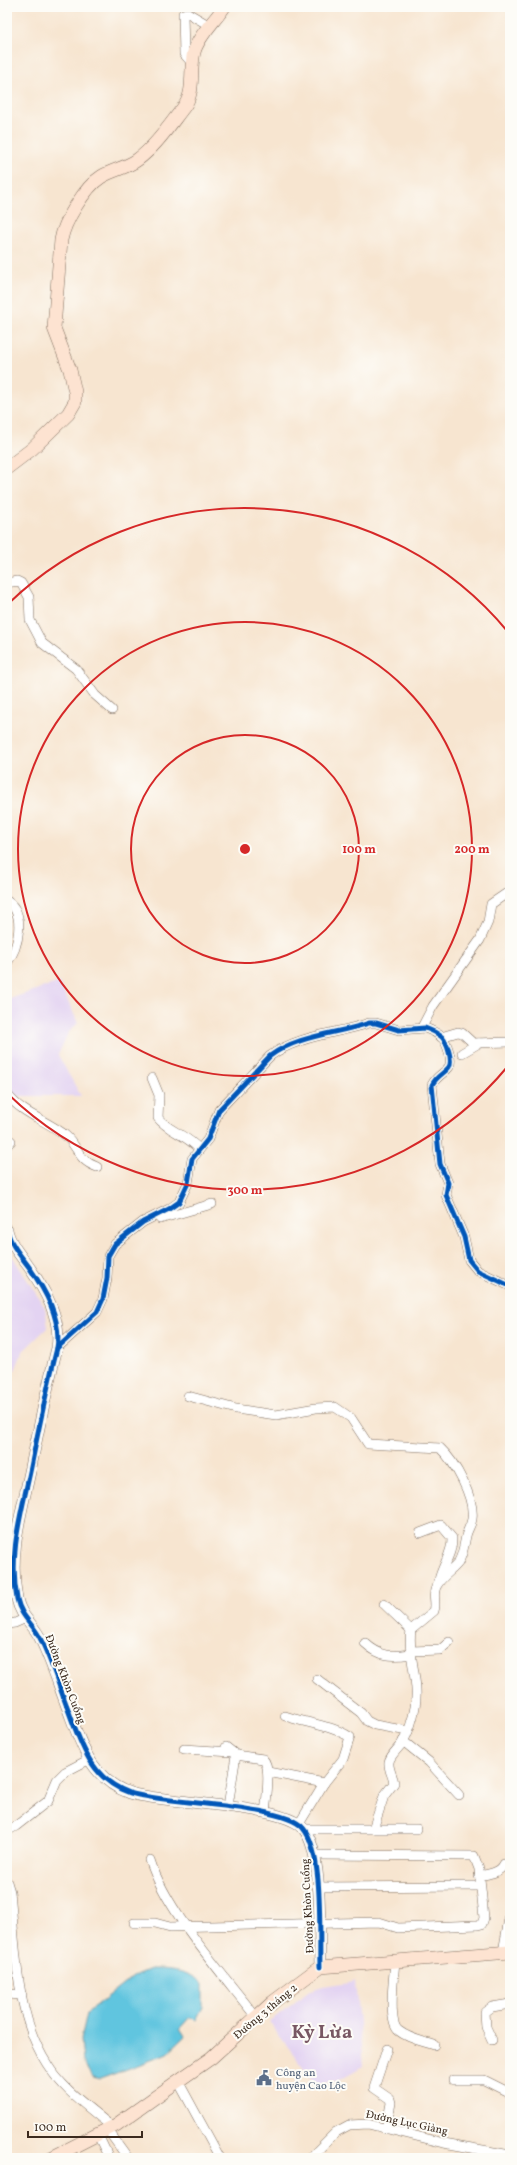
<svg xmlns="http://www.w3.org/2000/svg" width="517" height="2165" viewBox="0 0 517 2165" font-family="Vollkorn,serif">
<style>
.built{fill:#e3d3f2}
.water{fill:#61c5df;stroke:#4e787e}
.lines{fill:none;stroke-linecap:round;stroke-linejoin:round}
.minor-casing{stroke:#7d6b5c;stroke-width:10}
.tertiary-casing{stroke:#7d6b5c;stroke-width:12}
.secondary-casing{stroke:#7d6b5c;stroke-width:14}
.minor{stroke:#fff;stroke-width:9}
.tertiary{stroke:#fff;stroke-width:11}
.secondary{stroke:#fde3d1;stroke-width:13}
.cycleway-casing{stroke:#fdfcf7;stroke-width:8}
.cycleway{stroke:#0057b8;stroke-width:5}
.ring{fill:none;stroke:#d62828;stroke-width:2}
.labels{text-anchor:middle;stroke-width:4;stroke-linejoin:round;paint-order:stroke}
.street-label{font-size:11px;fill:#3b2a1e;stroke:#fdfcf7}
.service-label{font-size:11px;fill:#4e5e75;stroke:#fdfcf7;text-anchor:start}
.town-label{font-size:19px;font-weight:bold;fill:#785763;stroke:#fdfcf7}
.centre{fill:#d62828;stroke:#fdfcf7;stroke-width:2}
.ring-label{font-size:12px;text-anchor:middle;font-weight:bold;fill:#d62828;stroke:#fdfcf7;stroke-width:4;stroke-linejoin:round;paint-order:stroke}
</style>
<rect width="100%" height="100%" fill="#fdfcf7"/>
<filter id="ink" filterUnits="userSpaceOnUse"><feTurbulence type="fractalNoise" baseFrequency=".025" numOctaves="2"/><feDisplacementMap in="SourceGraphic" scale="8" xChannelSelector="R" yChannelSelector="G"/><feConvolveMatrix kernelMatrix="1 2 1 2 8 2 1 2 1" color-interpolation-filters="sRGB"/></filter>
<filter id="wash" filterUnits="userSpaceOnUse"><feTurbulence type="fractalNoise" baseFrequency=".012" numOctaves="4" result="noise"/><feDisplacementMap in="SourceGraphic" scale="16" xChannelSelector="R" yChannelSelector="G"/><feGaussianBlur stdDeviation="0.9" result="paint"/><feColorMatrix in="noise" values="0 0 0 0 0 0 0 0 0 0 0 0 0 0 0 0 0 1.4 0 .05"/><feComposite in="paint" operator="in"/></filter>
<g filter="url(#wash)">
<rect width="100%" height="100%" fill="#f7e5d0"/>
<g class="built">
<polygon points="59,982 78,1023 68,1033 58,1055 81,1096 9,1096 7,1094 7,1000"/>
<polygon points="7,1248 45,1308 48,1327 23,1351 15,1370 7,1371"/>
<polygon points="355,1981 363,2066 338,2080 317,2085 269,2022 311,1990 323,1986"/>
</g>
<path class="water" d="M151,1969C170,1969 189,1970 203,1984V2007L196,2020L190,2017L180,2028L185,2036L165,2055L100,2079L92,2077L83,2062L81,2039L87,2013L134,1976Z"/>
</g>
<g filter="url(#ink)">
<g class="lines">
<defs>
<g id="minor">
<polyline points="192,63 184,54 183,14 188,13 210,26"/>
<polyline points="7,583 17,581 21,583 29,597 30,620 42,643 76,669 95,695 112,710"/>
<path d="M7,901C26,913 19,947 7,963"/>
<polyline points="422,1027 433,1006 480,940 488,922 491,904 510,891"/>
<polyline points="441,1037 458,1032 462,1033 473,1043 510,1042"/>
<polyline points="462,1053 479,1043"/>
<path d="M152,1078L159,1095L158,1118C168,1131 187,1135 199,1149"/>
<path d="M7,1094C22,1114 46,1120 65,1135C79,1147 77,1160 97,1167"/>
<polyline points="7,1145 11,1141"/>
<polyline points="160,1219 212,1204"/>
<path d="M57,1348L97,1312L103,1299L107,1278L108,1256L115,1244L143,1222L169,1209L179,1202L188,1183L192,1159L208,1139L219,1110L270,1056C298,1035 337,1034 369,1023H376L399,1030L425,1028C431,1030 437,1033 442,1037C447,1043 453,1060 449,1067C444,1074 437,1075 432,1085L440,1164L448,1183L446,1195L464,1237L469,1260L478,1271L510,1286"/>
<path d="M188,1396L236,1409L276,1415L316,1408L335,1407L351,1418L368,1444L440,1448C455,1462 475,1498 472,1519C471,1526 467,1530 466,1536C464,1545 463,1555 458,1563C451,1572 441,1576 436,1587C432,1595 437,1604 434,1611L411,1630C407,1656 420,1681 415,1707C413,1719 409,1731 403,1742C399,1748 390,1755 389,1762C388,1769 393,1776 394,1783L384,1796L373,1829"/>
<path d="M420,1533L441,1525L452,1538C453,1553 442,1566 439,1580"/>
<polyline points="384,1604 411,1630"/>
<polyline points="7,1624 15,1623 24,1619"/>
<path d="M365,1643C380,1657 392,1657 411,1654"/>
<polyline points="411,1651 440,1650 449,1642"/>
<polyline points="317,1679 361,1713 367,1721 375,1725 408,1731"/>
<path d="M285,1716C306,1723 331,1725 350,1737L343,1759L324,1783L299,1824"/>
<polyline points="403,1741 429,1762 459,1795"/>
<path d="M226,1747L236,1755L263,1759C272,1767 266,1801 265,1813"/>
<polyline points="184,1749 232,1752"/>
<polyline points="268,1772 324,1783"/>
<polyline points="228,1806 236,1755"/>
<polyline points="304,1829 417,1829"/>
<polyline points="7,1831 16,1826 48,1801 57,1780 65,1772 88,1760"/>
<path d="M150,1860C166,1911 223,1974 256,2017"/>
<path d="M479,1876C488,1874 500,1873 504,1864"/>
<path d="M7,1882L10,1892C16,1948 15,2014 47,2064C62,2089 90,2108 112,2127"/>
<polyline points="317,1887 479,1886"/>
<polyline points="134,1923 155,1923 170,1927 379,1922 398,1928 478,1925 482,1924 484,1918 479,1869 474,1856 315,1855"/>
<polyline points="503,1952 510,1913"/>
<path d="M395,1961C394,1976 387,2023 399,2031C409,2039 422,2041 434,2045"/>
<polyline points="7,1994 22,1995"/>
<polyline points="492,2040 486,2027 485,2012 492,2007 510,2004"/>
<polyline points="453,2080 484,2080 510,2093"/>
<polyline points="178,2081 220,2158"/>
<polyline points="107,2129 128,2158"/>
<polyline points="386,2129 391,2103 390,2099 374,2088 387,2049"/>
<polyline points="98,2135 109,2158"/>
<polyline points="310,2158 336,2132 349,2125 368,2124 444,2143 510,2155"/>
</g>
<path id="tertiary" d="M7,1230C10,1244 21,1256 29,1267C45,1290 62,1319 57,1348C47,1387 39,1427 31,1467C22,1511 8,1553 17,1599C21,1618 34,1624 41,1640C51,1660 58,1683 66,1704C80,1740 89,1779 130,1793C164,1804 283,1804 303,1828C324,1852 319,1934 320,1967"/>
<g id="secondary">
<path d="M7,468L32,449L68,414L75,402V392L70,370L54,328L61,240C64,222 85,187 101,177C112,170 126,168 137,160C155,147 169,126 183,108C196,92 189,71 194,52C198,36 215,21 224,7"/>
<polyline points="51,2158 116,2125 178,2081 211,2058 273,2002 320,1967 510,1952"/>
</g>
</defs>
<use href="#minor" class="minor-casing"/>
<use href="#tertiary" class="tertiary-casing"/>
<use href="#secondary" class="secondary-casing"/>
<use href="#minor" class="minor"/>
<use href="#tertiary" class="tertiary"/>
<use href="#secondary" class="secondary"/>
<defs>
<g id="cycleway">
<path d="M7,1230C10,1244 21,1256 29,1267C45,1290 62,1319 57,1348C47,1387 39,1427 31,1467C22,1511 8,1553 17,1599C21,1618 34,1624 41,1640C51,1660 58,1683 66,1704C80,1740 89,1779 130,1793C164,1804 283,1804 303,1828C324,1852 319,1934 320,1967"/>
<path d="M57,1348L97,1312L103,1299L107,1278L108,1256L115,1244L143,1222L169,1209L179,1202L188,1183L192,1159L208,1139L219,1110L270,1056C298,1035 337,1034 369,1023H376L399,1030L425,1028C431,1030 437,1033 442,1037C447,1043 453,1060 449,1067C444,1074 437,1075 432,1085L440,1164L448,1183L446,1195L464,1237L469,1260L478,1271L510,1286"/>
</g>
</defs>
<use href="#cycleway" class="cycleway-casing"/>
<use href="#cycleway" class="cycleway"/>
</g>
</g>
<g class="ring">
<circle cx="245" cy="849" r="114"/>
<circle cx="245" cy="849" r="227"/>
<path d="M508 1066A341 341 0 0 1 8 1094M8 604A341 341 0 0 1 508 632"/>
</g>
<defs>
<symbol id="civic-bare" viewBox="-9 -9 18 18"><path d="M-.6-6.5H3V-4.5H.6V-3L4-1V1h2V6H-6V1h2V-1L-.6-3ZM-1.2 2.5V6h2.4V2.5Z" fill="#5c6f8a" stroke="#fdfcf7" stroke-width="2.5" paint-order="stroke"/></symbol>
</defs>
<g fill-rule="evenodd">
<use href="#civic-bare" x="253" y="2067" width="22" height="22"/>
</g>
<g class="labels">
<g class="street-label">
<text transform="translate(66 1679) rotate(69)" y="4">Đường Khòn Cuổng</text>
<text transform="translate(307 1906) rotate(-93)" y="4">Đường Khòn Cuổng</text>
<text transform="translate(265 2011) rotate(-40)" y="4">Đường 3 tháng 2</text>
<text transform="translate(407 2122) rotate(12)" y="4">Đường Lục Giàng</text>
</g>
<g class="service-label">
<text x="276" y="2076">Công an<tspan x="276" dy="13">huyện Cao Lộc</tspan></text>
</g>
<g class="town-label">
<text x="322" y="2038">Kỳ Lừa</text>
</g>
</g>
<circle cx="245" cy="849" r="6" class="centre"/>
<g class="ring-label">
<text x="359" y="853">100 m</text>
<text x="472" y="853">200 m</text>
<text x="245" y="1194">300 m</text>
</g>
<rect width="517" height="2165" fill="none" stroke="#fdfcf7" stroke-width="24"/>
<path d="M28 2131v6h114v-6" fill="none" stroke="#3b2a1e" stroke-width="2"/>
<text x="34" y="2131" font-size="12" fill="#3b2a1e" stroke="#fdfcf7" stroke-width="3" paint-order="stroke">100 m</text>
</svg>
